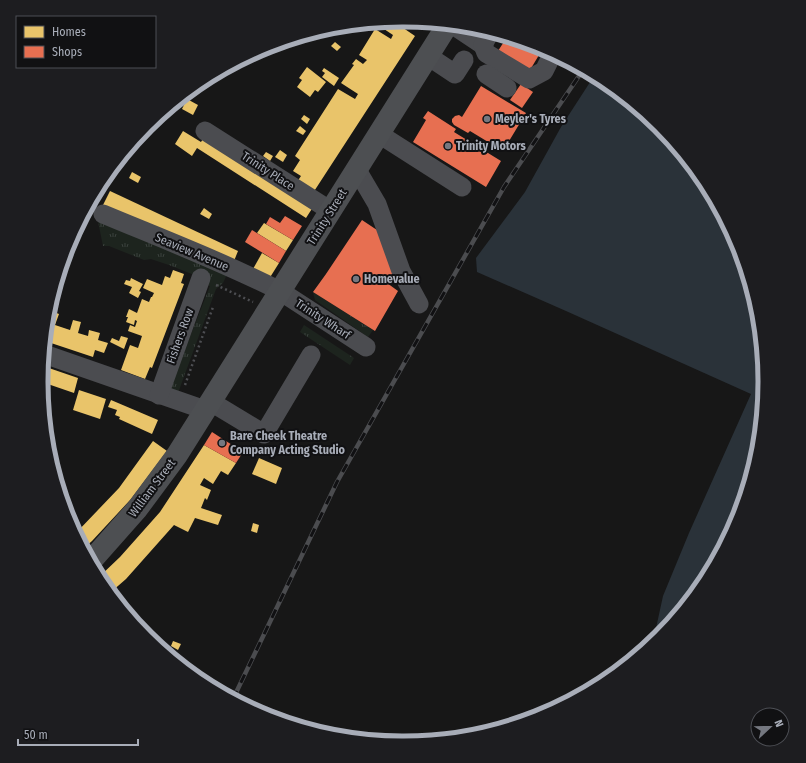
<svg xmlns="http://www.w3.org/2000/svg" width="806" height="763" viewBox="0 0 806 763" font-family="'Fira Sans Condensed',sans-serif">
<style>
.grass{fill:url(#grass-tufts)}
.water{fill:#2a3239}
.homes{fill:#e9c46a}
.shops{fill:#e76f51}
.lines{fill:none;stroke-linecap:round;stroke-linejoin:round}
.path{stroke:#4d4e52;stroke-width:2.5;stroke-dasharray:2 3;stroke-linecap:butt}
.minor{stroke:#4b4c50;stroke-width:19}
.major{stroke:#4d4f52;stroke-width:22}
.rail-casing{stroke:#4b4c4f;stroke-width:4.5}
.rail{stroke:#111113;stroke-width:3;stroke-dasharray:9;stroke-linecap:butt}
.poi-dot{fill:#757880;stroke:#111113;stroke-width:1.5}
.labels{text-anchor:middle;stroke-width:4;stroke-linejoin:round;paint-order:stroke}
.poi-label{font-size:12px;font-weight:bold;fill:#a8adb8;stroke:#111113;text-anchor:start}
.street-label{font-size:12px;fill:#a8adb8;stroke:#111113}
.rim{fill:none;stroke:#a8adb8;stroke-width:5}
</style>
<defs>
<pattern id="grass-tufts" width="24" height="20" patternUnits="userSpaceOnUse"><rect width="24" height="20" fill="#1d241e"/><path d="M3 7l-1-3M5 7V3M7 7l1-3M15 17l-1-3M17 17v-4M19 17l1-3" fill="none" stroke="#3b413d"/></pattern>
</defs>
<rect width="100%" height="100%" fill="#171717"/>
<g class="grass">
<polygon points="97,216 229,270 223,283 216,289 178,393 169,390 210,286 202,283 197,276 169,265 151,259 144,260 109,246 103,246"/>
<polygon points="313,292 373,330 368,337 315,300"/>
<polygon points="304,325 354,358 350,365 300,332"/>
</g>
<polygon class="water" points="594,76 604,81 659,126 704,181 737,243 758,311 764,382 758,452 737,520 703,583 658,637 653,642 663,596 689,533 751,394 566,311 477,272 476,258 525,192 561,127"/>
<g class="homes">
<polygon points="393,21 415,36 311,196 295,185 301,176 293,171 300,160 295,156 338,89 355,99 358,94 341,83 354,65 352,64 356,59 363,64 367,60 359,55 375,29 391,39 393,35 378,25 380,22"/>
<polygon points="335,42 341,47 337,51 331,46"/>
<polygon points="307,67 326,82 318,92 315,90 310,97 297,87 302,80 299,78"/>
<polygon points="324,68 339,78 334,86 322,77 325,73 322,71"/>
<polygon points="187,99 198,105 193,115 182,109"/>
<polygon points="304,115 310,119 307,124 301,119"/>
<polygon points="300,126 306,131 303,135 296,131"/>
<polygon points="183,131 201,142 206,134 315,204 306,218 197,148 192,156 175,144"/>
<polygon points="280,150 287,155 283,162 275,157"/>
<polygon points="266,152 273,156 270,161 263,156"/>
<polygon points="132,172 141,177 138,183 129,178"/>
<polygon points="110,191 238,251 232,266 103,205"/>
<polygon points="204,208 212,214 209,219 200,214"/>
<polygon points="264,223 293,240 286,251 257,233"/>
<polygon points="262,253 279,263 269,279 253,269"/>
<polygon points="173,270 184,274 181,283 184,284 152,368 150,367 145,379 121,370 130,345 138,348 142,336 128,331 130,325 135,327 137,321 135,320 134,325 126,322 128,317 126,317 129,309 137,313 142,299 149,302 151,297 152,297 154,293 143,288 147,279 162,285 165,276 170,278"/>
<polygon points="131,278 143,284 139,291 141,292 138,298 129,293 132,287 124,284 126,280 130,281"/>
<polygon points="49,310 59,314 55,325 70,330 73,320 81,322 78,333 88,336 89,330 100,333 98,340 108,343 104,353 95,350 93,357 45,341"/>
<polygon points="121,336 128,338 124,349 110,342 112,338 119,341"/>
<polygon points="43,366 78,378 74,393 42,382"/>
<polygon points="79,390 106,399 100,419 73,410"/>
<polygon points="111,400 158,420 152,434 119,419 120,417 115,415 117,410 108,407"/>
<polygon points="153,441 167,451 131,499 92,541 84,548 76,533 119,488"/>
<polygon points="204,445 236,463 228,475 221,471 213,484 204,478 200,485 211,490 207,500 205,498 201,508 222,515 218,525 195,518 188,532 174,525 126,579 111,592 99,577 120,557 160,512"/>
<polygon points="259,458 282,468 276,484 252,474"/>
<polygon points="253,523 259,525 257,533 251,531"/>
<polygon points="173,641 181,644 178,650 171,646"/>
</g>
<g class="shops">
<polygon points="507,37 536,46 533,51 539,55 530,70 498,51"/>
<polygon points="521,84 533,92 522,108 510,100"/>
<polygon points="481,86 526,113 503,151 470,131 468,133 454,125 452,122 452,119 455,116 459,115 462,117"/>
<polygon points="428,111 456,129 454,132 501,161 486,187 413,142 426,120 423,118"/>
<polygon points="285,216 302,226 293,240 266,224 270,217 280,223"/>
<polygon points="362,220 380,232 394,272 387,283 398,291 375,331 313,292 326,274"/>
<polygon points="252,230 286,251 279,263 245,242"/>
<polygon points="212,432 243,452 236,463 204,445"/>
</g>
<g class="lines">
<g class="path">
<polyline points="216,285 253,302"/>
<polyline points="185,385 213,307"/>
</g>
<g class="minor">
<polyline points="453,25 483,45 490,32"/>
<polyline points="483,45 486,53 529,79 544,71 551,57"/>
<polyline points="428,56 455,74 464,60"/>
<polyline points="486,74 507,88"/>
<polyline points="205,131 331,211"/>
<polyline points="379,134 462,187"/>
<polyline points="357,170 377,204 401,271 419,304"/>
<path d="M103,214C163,239 223,262 280,291L366,347"/>
<polyline points="44,354 205,410"/>
<polyline points="159,395 201,278"/>
<polyline points="211,402 264,434 311,355"/>
</g>
<polyline class="major" points="91,561 137,509 177,455 448,24"/>
<defs>
<polyline id="rail" points="233,699 337,482 504,187 583,70"/>
</defs>
<use href="#rail" class="rail-casing"/>
<use href="#rail" class="rail"/>
</g>
<g class="poi-dot">
<circle cx="487" cy="119" r="4"/>
<circle cx="448" cy="146" r="4"/>
<circle cx="356" cy="279" r="4"/>
<circle cx="222" cy="443" r="4"/>
</g>
<g class="labels">
<g class="poi-label">
<text x="495" y="123">Meyler's Tyres</text>
<text x="456" y="150">Trinity Motors</text>
<text x="364" y="283">Homevalue</text>
<text x="230" y="440">Bare Cheek Theatre<tspan x="230" dy="14">Company Acting Studio</tspan></text>
</g>
<g class="street-label">
<text transform="translate(268 171) rotate(33)" y="4">Trinity Place</text>
<text transform="translate(327 217) rotate(-58)" y="4">Trinity Street</text>
<text transform="translate(192 252) rotate(23)" y="4">Seaview Avenue</text>
<text transform="translate(323 319) rotate(33)" y="4">Trinity Wharf</text>
<text transform="translate(180 336) rotate(-70)" y="4">Fishers Row</text>
<text transform="translate(152 488) rotate(-53)" y="4">William Street</text>
</g>
</g>
<path d="M0 0H806V763H0ZM402 27H404A354 354 0 0 1 758 381V382A354 354 0 0 1 404 736H402A354 354 0 0 1 48 382V381A354 354 0 0 1 402 27Z" fill="#1d1d20" fill-rule="evenodd"/>
<path class="rim" d="M402 27H404A354 354 0 0 1 758 381V382A354 354 0 0 1 404 736H402A354 354 0 0 1 48 382V381A354 354 0 0 1 402 27Z"/>
<rect x="16" y="16" width="140" height="52" fill="#111113" stroke="#4d4f55"/>
<rect x="24" y="26" width="20" height="12" fill="#e9c46a" stroke="#4d4f55"/>
<text x="52" y="36" font-size="12" fill="#a8adb8">Homes</text>
<rect x="24" y="46" width="20" height="12" fill="#e76f51" stroke="#4d4f55"/>
<text x="52" y="56" font-size="12" fill="#a8adb8">Shops</text>
<g transform="translate(770 727) rotate(68)"><circle r="19" fill="#111113" stroke="#4d4f55"/>
<path d="M0-3L7 15L0 10L-7 15Z" fill="#757880"/>
<text y="-6" font-size="11" font-weight="bold" text-anchor="middle" fill="#a8adb8">N</text>
</g>
<path d="M18 739v6h120v-6" fill="none" stroke="#a8adb8" stroke-width="2"/>
<text x="24" y="739" font-size="12" fill="#a8adb8" stroke="#111113" stroke-width="3" paint-order="stroke">50 m</text>
</svg>
